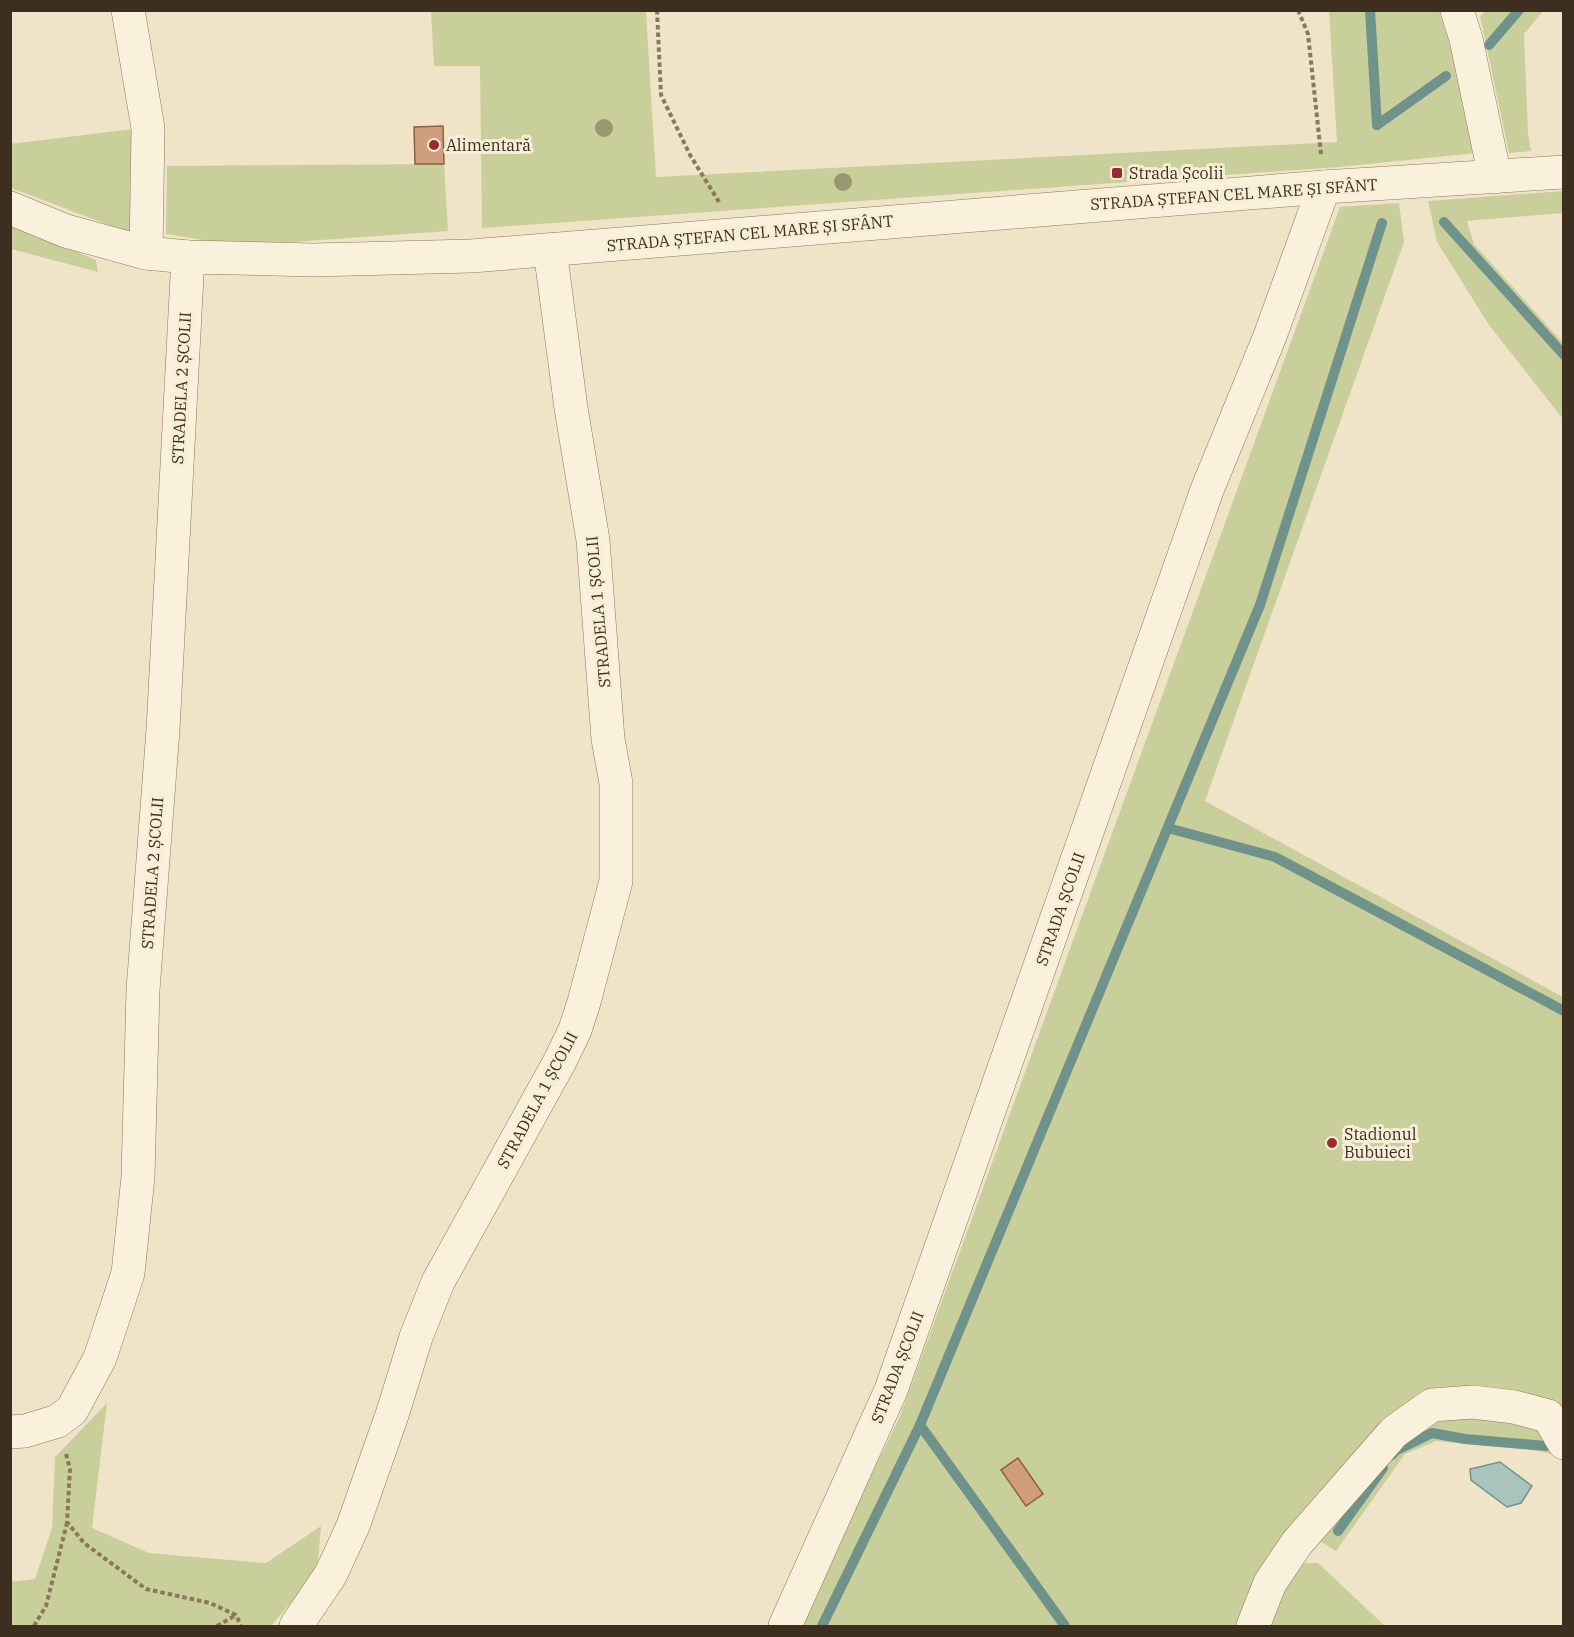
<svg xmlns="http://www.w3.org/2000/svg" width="1574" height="1637" viewBox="0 0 1574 1637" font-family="'IBM Plex Serif',serif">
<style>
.green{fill:#c9cf9b}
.water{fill:#a9c4bc;stroke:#6f938a;stroke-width:1.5}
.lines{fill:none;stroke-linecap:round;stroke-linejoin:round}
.stream{stroke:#6f938a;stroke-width:10}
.building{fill:#cf9f7d;stroke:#8d5f41;stroke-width:1.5}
.minor-casing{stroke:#8d765c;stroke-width:34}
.path{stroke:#8d765c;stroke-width:4;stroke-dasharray:4.5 3;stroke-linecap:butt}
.minor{stroke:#faf1dc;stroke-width:33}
.tree{fill:#96986f}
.poi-dot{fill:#9e2a2b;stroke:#f7eed8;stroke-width:2}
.labels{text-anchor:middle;stroke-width:6;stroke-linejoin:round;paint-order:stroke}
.poi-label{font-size:16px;fill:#3d2e20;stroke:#f7eed8;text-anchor:start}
.street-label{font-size:16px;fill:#3d2e20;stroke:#f7eed8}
</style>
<rect width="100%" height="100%" fill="#f0e4c8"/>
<g class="green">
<polygon points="431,11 646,11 656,177 1337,142 1329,11 1439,11 1465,89 1476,153 1339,167 482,228 480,66 434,66"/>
<polygon points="1486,11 1543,11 1524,34 1528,133 1531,151 1509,153 1480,16"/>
<polygon points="133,129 130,233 11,188 10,144"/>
<polygon points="444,164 448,231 293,242 220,243 166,234 167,166"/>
<polygon points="1563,191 1563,213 1467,221 1474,244 1563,343 1563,419 1489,325 1437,242 1428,201"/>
<polygon points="1399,203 1404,242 1205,801 1563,997 1563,1462 1558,1456 1540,1451 1436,1441 1405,1454 1336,1551 1295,1526 1243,1626 798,1626 900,1416 1340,207"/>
<polygon points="10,224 96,260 98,272 11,249"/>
<polygon points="107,1403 92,1528 149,1553 266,1563 321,1526 317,1572 271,1626 11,1626 10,1582 35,1579 52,1528 55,1457"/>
<polygon points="1302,1563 1318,1563 1385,1626 1265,1626 1284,1583"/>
</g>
<polygon class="water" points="1500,1462 1532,1486 1521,1503 1507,1507 1471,1480 1470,1469"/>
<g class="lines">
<g class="stream">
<polyline points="1370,10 1377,125"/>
<polyline points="1489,45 1519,10"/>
<polyline points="1377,125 1446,76"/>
<polyline points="1444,222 1564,355"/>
<polyline points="1168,828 1275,857 1564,1011"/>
<polyline points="920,1425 1065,1626"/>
<polyline points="1392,1455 1395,1451 1432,1433 1465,1439 1546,1446"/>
<polyline points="1338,1531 1383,1468"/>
<polyline points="822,1626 920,1425 1260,605 1382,223"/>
</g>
</g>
<g class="building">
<polygon points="443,126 444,164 415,164 414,127"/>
<polygon points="1018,1458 1043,1494 1026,1506 1001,1470"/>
</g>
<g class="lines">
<defs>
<g id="minor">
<polyline points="128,10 148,128 146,253"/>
<polyline points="1457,10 1466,39 1495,177"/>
<polyline points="10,208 66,231 146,253 188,257 314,260 471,256 1324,187 1564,172"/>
<polyline points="10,1432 25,1431 58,1421 72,1410 100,1358 128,1273 138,1177 143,990 163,730 188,257"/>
<polyline points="296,1626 331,1574 353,1526 393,1412 416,1337 438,1282 560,1061 575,1030 584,1002 616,881 616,783 608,739 593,540 571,408 550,250"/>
<polyline points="785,1626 891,1390 1207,490 1270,336 1324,187"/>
<polyline points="1253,1626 1270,1583 1297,1543 1394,1432 1432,1405 1473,1402 1514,1407 1548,1416 1564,1443"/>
</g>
</defs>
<use href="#minor" class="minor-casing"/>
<g class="path">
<polyline points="657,10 661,95 690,155 719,202"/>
<polyline points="1298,10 1308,34 1321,154"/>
<polyline points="66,1454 70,1469 67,1522 84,1543 146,1589 210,1603 236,1615 241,1626"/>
<polyline points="34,1626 46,1606 67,1523"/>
<polyline points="217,1626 236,1615"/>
</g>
<use href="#minor" class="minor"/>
</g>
<g class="tree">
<circle cx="604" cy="128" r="9"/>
<circle cx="843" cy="182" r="9"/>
</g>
<g class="poi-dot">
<circle cx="434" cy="145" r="6"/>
<rect x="1111" y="167" width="12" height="12" rx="3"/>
<circle cx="1332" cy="1143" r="6"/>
</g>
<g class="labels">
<g class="poi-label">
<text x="446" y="151">Alimentară</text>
<text x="1129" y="179">Strada Școlii</text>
<text x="1344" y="1140">Stadionul<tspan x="1344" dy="18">Bubuieci</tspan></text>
</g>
<g class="street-label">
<text transform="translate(1234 194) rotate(-4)" y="6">STRADA ȘTEFAN CEL MARE ȘI SFÂNT</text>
<text transform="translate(750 233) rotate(-5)" y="6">STRADA ȘTEFAN CEL MARE ȘI SFÂNT</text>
<text transform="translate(181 388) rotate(-87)" y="6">STRADELA 2 ȘCOLII</text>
<text transform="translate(598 612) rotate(-95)" y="6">STRADELA 1 ȘCOLII</text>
<text transform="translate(152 873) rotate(-86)" y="6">STRADELA 2 ȘCOLII</text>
<text transform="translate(1060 909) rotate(-71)" y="6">STRADA ȘCOLII</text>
<text transform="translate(537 1100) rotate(-62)" y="6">STRADELA 1 ȘCOLII</text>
<text transform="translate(897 1367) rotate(-69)" y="6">STRADA ȘCOLII</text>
</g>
</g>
<rect width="1574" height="1637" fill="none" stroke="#3d2e20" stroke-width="24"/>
</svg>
